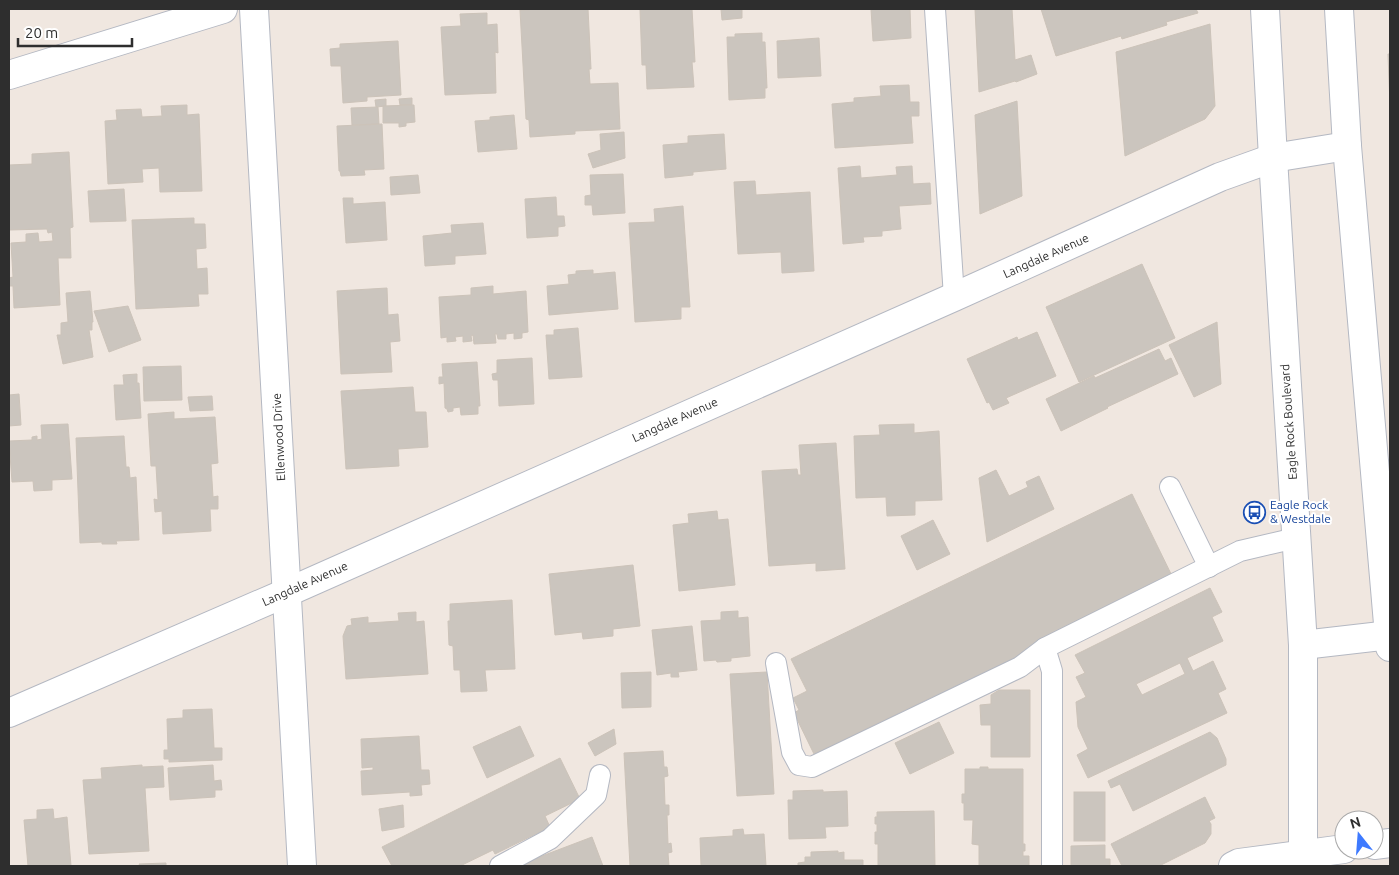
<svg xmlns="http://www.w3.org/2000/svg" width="1399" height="875" viewBox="0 0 1399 875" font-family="Ubuntu,sans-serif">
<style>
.building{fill:#cbc5be;stroke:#ccc3b9;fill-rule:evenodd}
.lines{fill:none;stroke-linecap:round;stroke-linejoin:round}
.lane-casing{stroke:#b4b8c2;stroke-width:22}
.street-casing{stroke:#b4b8c2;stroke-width:30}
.secondary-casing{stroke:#b4b8c2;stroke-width:30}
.lane{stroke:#fff;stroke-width:20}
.street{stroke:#fff;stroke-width:28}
.secondary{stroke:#fff;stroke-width:28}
.labels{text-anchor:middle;stroke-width:4;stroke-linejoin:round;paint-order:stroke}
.street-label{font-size:12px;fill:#2e2e2e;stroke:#fff}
.transit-label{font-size:12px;fill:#164399;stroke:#fff;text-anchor:start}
</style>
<rect width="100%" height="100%" fill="#f0e7e0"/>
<g class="building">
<polygon points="538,9 588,9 591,69 589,69 590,84 618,83 620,129 575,131 575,134 530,137 529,120 526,119 520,10"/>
<polygon points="640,9 692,9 695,62 692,62 694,87 647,89 646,65 642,65"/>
<polygon points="721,9 742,9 742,18 722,20"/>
<polygon points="871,9 910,9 911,38 873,41"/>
<polygon points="975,9 1012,9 1015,60 1031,55 1037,74 1016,82 1015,81 979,92"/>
<polygon points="1041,9 1196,9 1198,13 1166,22 1167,25 1122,39 1121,36 1056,56"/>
<polygon points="487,13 487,25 497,24 498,53 495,52 496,93 445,95 441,27 461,26 460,14"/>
<polygon points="1210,24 1215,106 1205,119 1125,156 1116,52"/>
<polygon points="762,33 762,42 765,42 767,88 765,88 765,98 729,100 727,37 735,37 735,34"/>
<polygon points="819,38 821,76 778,78 777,41"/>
<polygon points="398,41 401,95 367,97 367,101 343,103 341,66 331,66 330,49 340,48 340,44"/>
<polygon points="1388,54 1390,54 1390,105"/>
<polygon points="909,85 910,102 919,102 919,116 911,116 913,143 835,148 832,104 854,102 854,98 881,96 880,86"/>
<polygon points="412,98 412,105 400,105 399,99"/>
<polygon points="386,99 386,106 376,107 375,100"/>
<polygon points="1017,101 1022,196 980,214 975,115"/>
<polygon points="187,105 187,115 199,114 202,191 160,192 159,168 142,169 143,182 108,184 105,121 117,120 116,110 141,109 142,117 162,116 161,106"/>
<polygon points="414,105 415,122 406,123 406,126 399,127 399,123 383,123 383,106"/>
<polygon points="378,107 379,124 352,125 351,108"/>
<polygon points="514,115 517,149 478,152 475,121 490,120 490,117"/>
<polygon points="382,124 384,169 364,170 365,175 341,176 340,171 339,171 337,126"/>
<polygon points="624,132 625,158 593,168 588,154 601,150 600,134"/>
<polygon points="724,134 726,169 693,172 693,175 665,178 663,145 688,143 688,136"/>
<polygon points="69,152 73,227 70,228 71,258 58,258 60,305 14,308 13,286 9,286 9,278 13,277 11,243 26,242 26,234 38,233 39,242 53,241 52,232 48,233 47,229 9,230 9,165 32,164 32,154"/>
<polygon points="860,166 861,178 897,175 896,167 912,166 913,184 930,183 931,204 899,206 901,229 882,231 882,236 863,237 864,242 843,244 838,168"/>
<polygon points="623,174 625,213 593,215 592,205 585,205 585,196 591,195 590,175"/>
<polygon points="418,175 420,193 391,195 390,177"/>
<polygon points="755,181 756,195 810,192 814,271 782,273 781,252 738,254 734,182"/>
<polygon points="124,189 126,221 90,222 88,191"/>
<polygon points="556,197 557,216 564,216 565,226 558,227 558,236 527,238 525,199"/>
<polygon points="343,198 353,198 353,204 385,202 387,240 346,243"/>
<polygon points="683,206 690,307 681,307 681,319 635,322 629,223 655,222 654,209"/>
<polygon points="194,218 194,224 205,224 206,248 196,249 197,269 207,268 208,294 198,294 199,306 136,309 132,220"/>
<polygon points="483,223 486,254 455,256 455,264 425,266 423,236 452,233 451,225"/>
<polygon points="1142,264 1175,338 1079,382 1046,307"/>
<polygon points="593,270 593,274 615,272 618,309 549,315 547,286 569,284 568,275 576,274 576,271"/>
<polygon points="493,286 493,294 526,291 528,332 522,333 522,338 514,339 514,333 506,334 506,339 498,339 497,334 495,334 496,343 474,344 473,335 471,336 472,341 463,342 463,336 455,337 456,341 447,342 447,337 441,338 439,297 471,295 471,288"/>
<polygon points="387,288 388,315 398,314 400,341 390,342 392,372 341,374 337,291"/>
<polygon points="90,291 93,322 92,322 92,330 89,330 93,357 63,364 57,335 61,335 61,323 68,322 66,293"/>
<polygon points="128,306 141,340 109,352 94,311"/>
<polygon points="1217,322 1221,384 1194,397 1169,345"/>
<polygon points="578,328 582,377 549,379 546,335 554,335 554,330"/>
<polygon points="1037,332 1056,376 1006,398 1009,403 993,410 989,402 987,403 967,359 1017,337 1018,340"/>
<polygon points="1159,349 1165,361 1171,358 1178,374 1107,407 1108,408 1061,431 1046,399 1094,376 1095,378"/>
<polygon points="532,358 534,404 499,406 498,380 493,380 492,374 497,373 497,360"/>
<polygon points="477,362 480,406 478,406 478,414 461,415 460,407 453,408 453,411 448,412 447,409 445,408 444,383 439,384 439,377 443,377 442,364"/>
<polygon points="181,366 182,400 144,401 143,367"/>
<polygon points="137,374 137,383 139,383 141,418 116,420 114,385 124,385 123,375"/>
<polygon points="413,387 415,412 426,412 428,447 398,449 399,466 346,469 341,391"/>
<polygon points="19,394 21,425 9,426 9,395"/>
<polygon points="212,396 213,410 190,411 188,397"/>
<polygon points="174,412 174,419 215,417 218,463 211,464 213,497 218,496 218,509 210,509 211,531 163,534 162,511 155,512 154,499 158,500 156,466 151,466 148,414"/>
<polygon points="68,424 72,479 52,480 52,490 34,491 33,481 12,482 9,441 32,440 32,437 37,436 37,440 42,439 41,425"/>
<polygon points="914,424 914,433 939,431 942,500 915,501 915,515 887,516 886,497 856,498 854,436 880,435 879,425"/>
<polygon points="124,436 126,467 129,467 130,478 136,477 139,540 116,541 117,544 102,544 102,542 80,543 76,438"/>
<polygon points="836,443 845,569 816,571 816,563 769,566 762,471 797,469 798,475 801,475 799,445"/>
<polygon points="996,470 1009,496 1028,487 1026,482 1039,476 1054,509 987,542 979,478"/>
<polygon points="1132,494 1174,580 1018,655 1020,660 935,700 934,696 814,754 794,713 799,710 793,698 807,691 791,659"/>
<polygon points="717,511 718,520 728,519 735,585 679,591 673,525 689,523 688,514"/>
<polygon points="933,520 950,554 917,570 901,536"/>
<polygon points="633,565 640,626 613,629 613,636 583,639 582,632 555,635 549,574"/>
<path d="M1210,588L1222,612L1212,617L1223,641L1187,658L1193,671L1213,661L1226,689L1218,693L1227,713L1088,778L1077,755L1088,749L1078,727L1076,702L1086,697L1076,677L1085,673L1075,655ZM1180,663L1185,674L1142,695L1136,684Z"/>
<polygon points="512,600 515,669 485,670 487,691 461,692 460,670 454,670 453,646 449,645 448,621 450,621 450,604"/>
<polygon points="738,611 738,618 748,617 750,656 731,658 731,661 717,662 716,660 704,661 701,621 721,620 721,612"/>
<polygon points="416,612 416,622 424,621 428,674 346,679 343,636 347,626 352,625 351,619 368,617 368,623 399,621 398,613"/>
<polygon points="692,626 697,670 678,672 679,677 671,677 671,673 657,675 652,630"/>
<polygon points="651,672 651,707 622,708 621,673"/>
<polygon points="767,672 774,794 737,796 730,674"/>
<polygon points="999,690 1030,690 1030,757 991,757 991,725 981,725 980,705 991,704 991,695"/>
<polygon points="212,709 214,748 222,748 222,760 169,762 169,759 164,759 164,750 168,750 167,719 183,718 183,710"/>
<polygon points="939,722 954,753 910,774 895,743"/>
<polygon points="520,726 534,756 487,778 473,747"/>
<polygon points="614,729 616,744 595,756 588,743"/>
<polygon points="1210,732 1217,738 1226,759 1226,765 1133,811 1120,784 1111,788 1108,781"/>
<polygon points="419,736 421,770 429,770 430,784 421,785 422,795 410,796 410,792 362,795 361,771 373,770 373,767 362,768 361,739"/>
<polygon points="663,751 664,767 667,767 668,776 664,777 665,805 669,805 669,815 667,815 668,844 671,843 672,852 668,853 669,866 630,866 624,753"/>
<polygon points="560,758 580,799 545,816 550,827 495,854 493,850 460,866 392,866 382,847"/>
<polygon points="142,765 142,767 163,766 164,787 145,788 149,851 89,854 83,780 102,779 101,768"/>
<polygon points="213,765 214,781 221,780 222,790 215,790 215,797 170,800 168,768"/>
<polygon points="980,767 988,767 988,769 1023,769 1023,844 1025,844 1025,851 1023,851 1023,856 1029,856 1029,866 979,866 979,845 972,844 973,820 964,820 964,803 962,803 962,794 965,794 965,769 980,769"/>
<polygon points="823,790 823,792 847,791 848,826 825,827 826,838 789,839 788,800 793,800 793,791"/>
<rect x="1074" y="792" width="31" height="49"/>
<polygon points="1205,797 1215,818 1209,821 1211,824 1211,834 1205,843 1159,866 1122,866 1111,844"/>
<polygon points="403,805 404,827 382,831 379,809"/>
<polygon points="53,809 54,819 67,817 71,866 28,866 24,820 37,819 37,810"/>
<polygon points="934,811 935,866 878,866 878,844 875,844 875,832 877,832 877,824 875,824 875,817 877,817 877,812"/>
<polygon points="743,829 744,835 764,834 766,866 701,866 700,838 733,836 733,830"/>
<polygon points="592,837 603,866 521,866 521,864"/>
<polygon points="1105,845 1105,859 1110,859 1110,866 1071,866 1071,846"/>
<polygon points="838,851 838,853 844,852 844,860 863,860 863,866 798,866 798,863 805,862 805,857 811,857 811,852"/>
<polygon points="166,863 166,866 140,866 139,864"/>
</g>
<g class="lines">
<defs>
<g id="lane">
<polyline points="935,9 954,297"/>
<polyline points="1170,487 1209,567"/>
<polyline points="1045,648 1052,671 1052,866"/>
<polyline points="776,663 792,752 799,765 812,767 1020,667 1045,648 1240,551 1296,538"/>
<polyline points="500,866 550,839 596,795 600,775"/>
</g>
<g id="street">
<polyline points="9,75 223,9"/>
<polyline points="1303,645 1390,635"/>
<polyline points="9,713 288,592 954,297 1220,177 1273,158 1347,146"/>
<polyline points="1374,845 1390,843"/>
<polyline points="1233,866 1239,863 1344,849"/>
</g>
<g id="secondary">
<polyline points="254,9 302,866"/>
<polyline points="1265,9 1273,158 1303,645 1303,866"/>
<polyline points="1339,9 1347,146 1390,647"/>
</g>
</defs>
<use href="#lane" class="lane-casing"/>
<use href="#street" class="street-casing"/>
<use href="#secondary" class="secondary-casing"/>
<use href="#lane" class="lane"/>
<use href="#street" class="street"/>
<use href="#secondary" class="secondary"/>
</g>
<defs>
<symbol id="bus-ring" viewBox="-11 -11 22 22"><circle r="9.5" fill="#fff" stroke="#1a4fb4" stroke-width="1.5"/><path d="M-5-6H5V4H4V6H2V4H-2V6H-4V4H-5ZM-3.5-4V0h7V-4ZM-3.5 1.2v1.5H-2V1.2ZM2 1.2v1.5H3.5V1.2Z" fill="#1a4fb4"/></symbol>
</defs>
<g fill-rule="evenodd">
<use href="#bus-ring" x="1242" y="500" width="25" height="25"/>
</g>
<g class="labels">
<g class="street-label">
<text transform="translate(1046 256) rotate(-24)" y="4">Langdale Avenue</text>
<text transform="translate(675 420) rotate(-24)" y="4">Langdale Avenue</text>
<text transform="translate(1289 422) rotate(-94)" y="4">Eagle Rock Boulevard</text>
<text transform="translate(279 437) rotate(-93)" y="4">Ellenwood Drive</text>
<text transform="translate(305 584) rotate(-24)" y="4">Langdale Avenue</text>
</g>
<g class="transit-label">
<text x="1270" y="509">Eagle Rock<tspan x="1270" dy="14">&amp; Westdale</tspan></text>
</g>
</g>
<rect width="1399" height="875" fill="none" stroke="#2e2e2e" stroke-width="20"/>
<g transform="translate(1359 835) rotate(343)"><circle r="24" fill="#ffffff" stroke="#ababab"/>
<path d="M0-4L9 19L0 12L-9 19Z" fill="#3e7aff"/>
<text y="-8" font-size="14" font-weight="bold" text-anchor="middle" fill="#2e2e2e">N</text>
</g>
<path d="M18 38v8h114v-8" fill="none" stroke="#2e2e2e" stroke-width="2.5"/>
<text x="25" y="38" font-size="15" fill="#2e2e2e" stroke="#ffffff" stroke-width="4" paint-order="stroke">20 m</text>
</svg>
